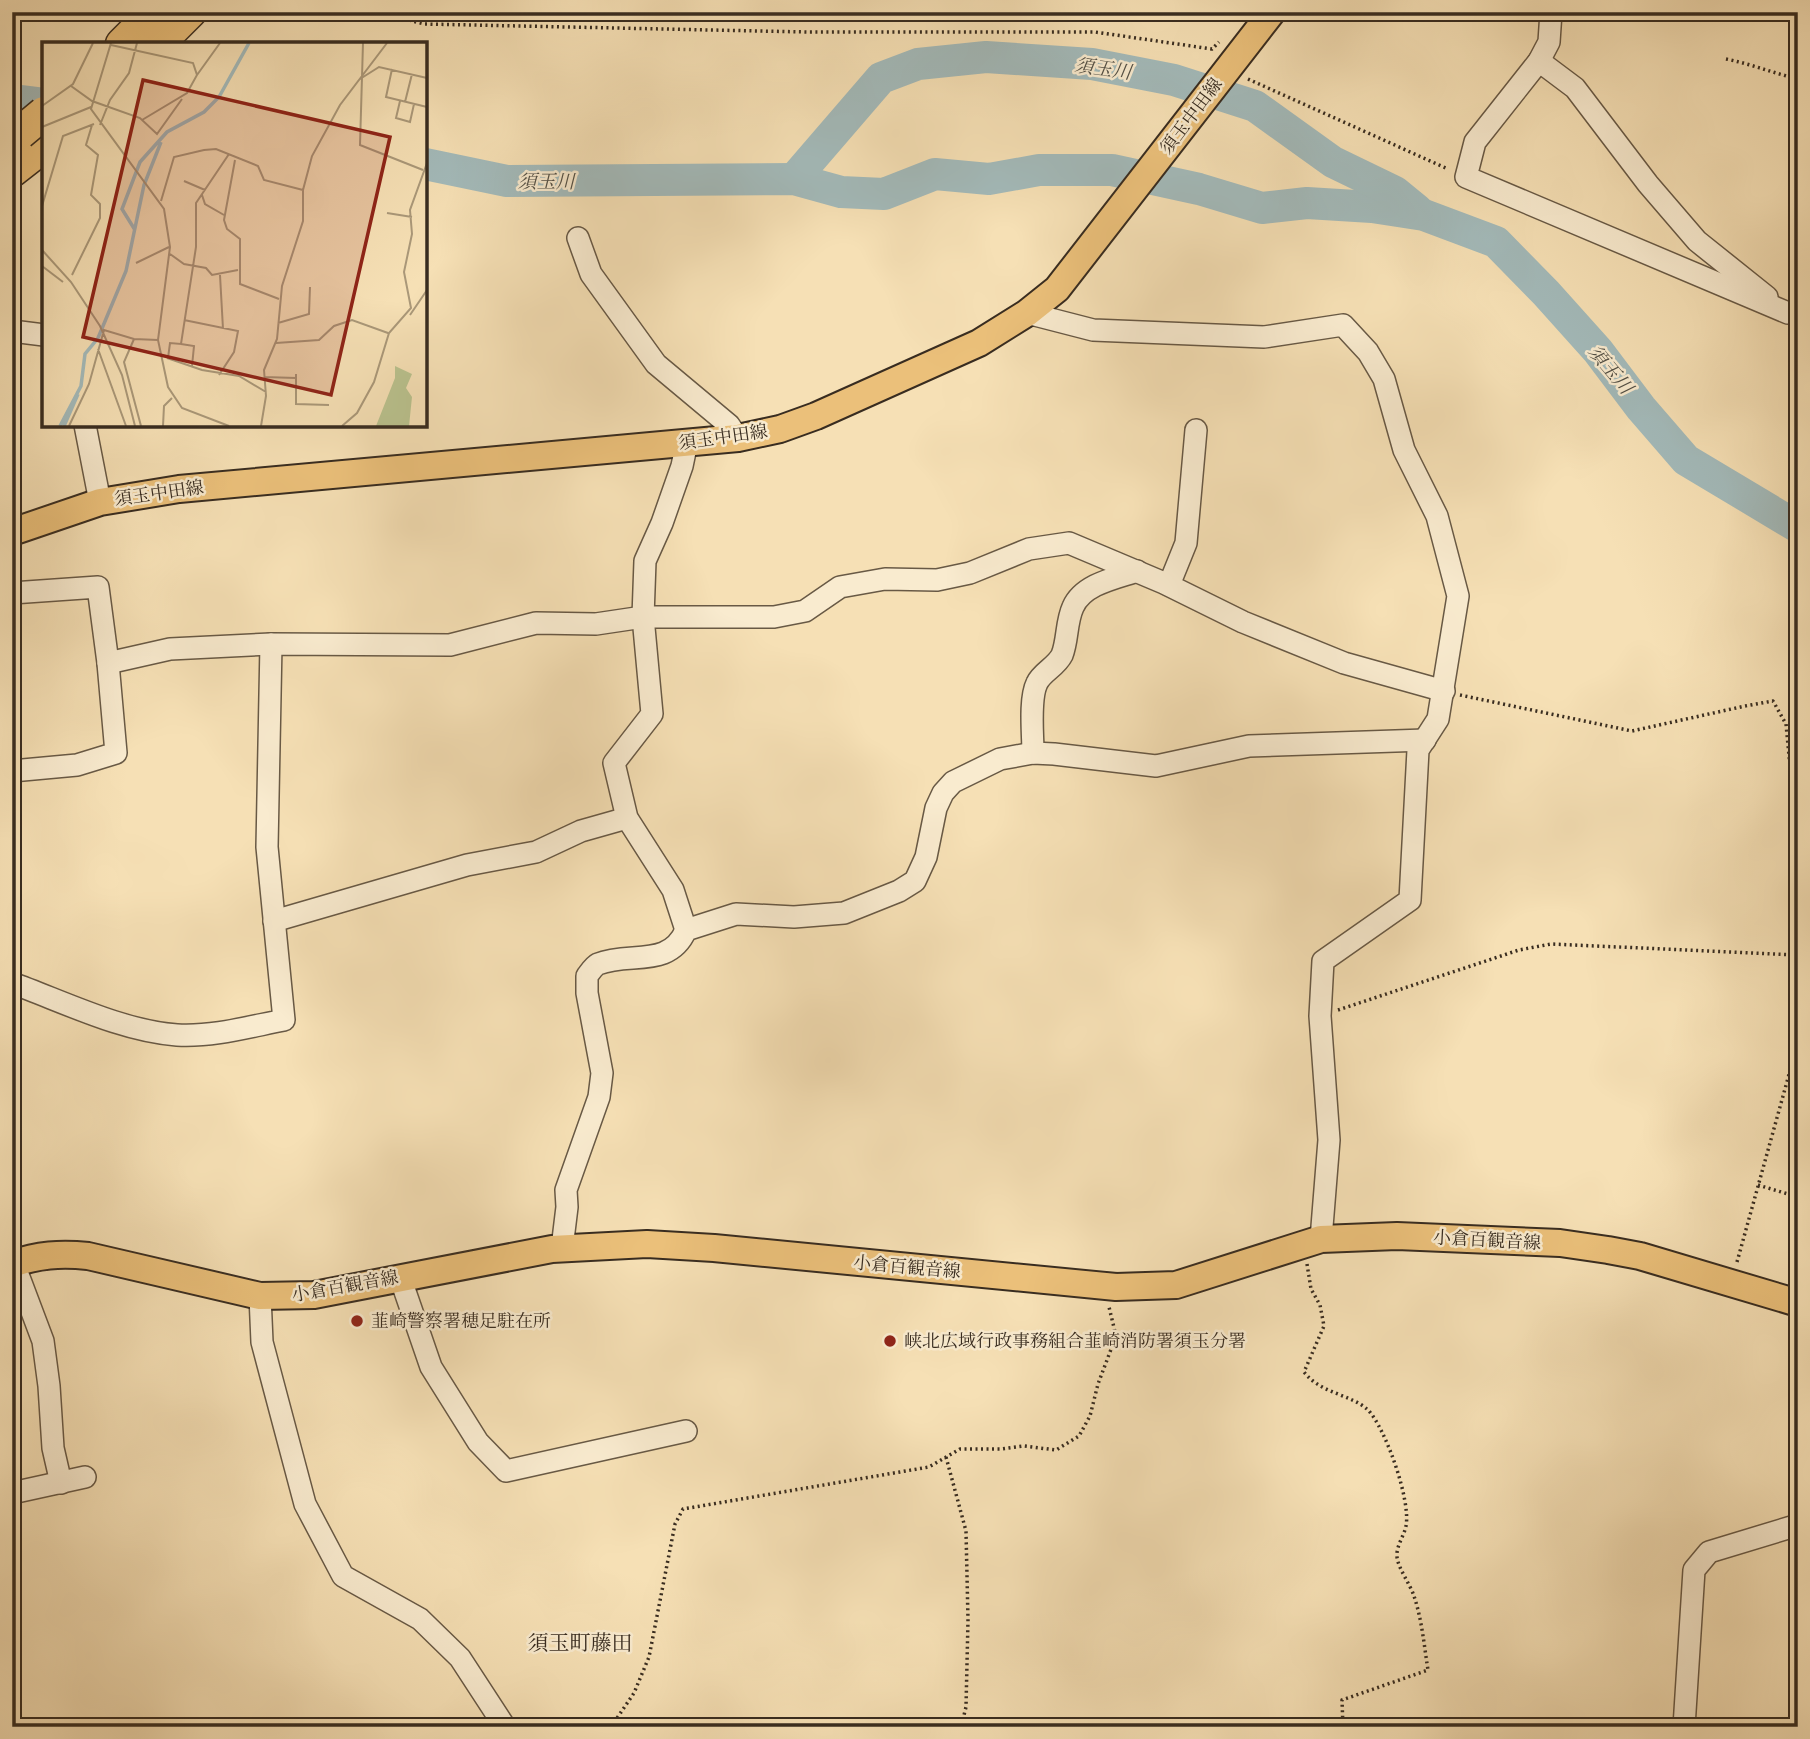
<svg xmlns="http://www.w3.org/2000/svg" width="1810" height="1739" viewBox="0 0 1810 1739" font-family="'Libre Caslon Text','Noto Serif JP',serif">
<style>
.lines{fill:none;stroke-linecap:round;stroke-linejoin:round}
.river{stroke:#a3baba;stroke-width:32}
.minor-casing{stroke:#685945;stroke-width:24}
.major-casing{stroke:#382c20;stroke-width:30}
.highway-casing{stroke:#382c20;stroke-width:35}
.path{stroke:#382c20;stroke-width:3.5;stroke-dasharray:2 3.5;stroke-linecap:butt}
.minor{stroke:#f9ebcf;stroke-width:21}
.major{stroke:#ebc07a;stroke-width:26}
.highway{stroke:#ebc07a;stroke-width:32}
.highway-bridge-casing{stroke:#382c20;stroke-width:35;stroke-linecap:butt}
.highway-bridge{stroke:#ebc07a;stroke-width:32}
.poi-dot{fill:#8f2418;stroke:#f9ebcf;stroke-width:2.5}
.labels{text-anchor:middle;stroke-width:5;stroke-linejoin:round;paint-order:stroke}
.street-label{font-size:18px;fill:#382c20;stroke:#f9ebcf}
.poi-label{font-size:18px;fill:#382c20;stroke:#f9ebcf;text-anchor:start}
.water-label{font-size:19px;font-style:italic;fill:#535046;stroke:#f9ebcf}
.quarter-label{font-size:21px;fill:#382c20;stroke:#f9ebcf}
.inset-river{fill:none;stroke:#a3baba;stroke-width:3.5}
.inset-road{fill:none;stroke:#aa9879;stroke-width:2}
.view{fill:#8f2418;fill-opacity:0.15;stroke:#8f2418;stroke-width:3.5}
.inset-edge{fill:none;stroke:#382c20;stroke-width:3.5}
</style>
<rect width="100%" height="100%" fill="#f6e0b5"/>
<filter id="stains"><feTurbulence type="fractalNoise" baseFrequency=".00286" numOctaves="4"/><feColorMatrix values="0 0 0 0 .2 0 0 0 0 .09 0 0 0 0 .02 0 0 0 .5 -.17"/></filter>
<radialGradient id="worn" r=".72"><stop offset=".6" stop-color="#630" stop-opacity="0"/><stop offset="1" stop-color="#630" stop-opacity=".3"/></radialGradient>
<g class="lines">
<g class="river">
<polyline points="12,100 44,104"/>
<polyline points="425,164 507,181 794,179 841,192 884,194 935,174 989,179 1039,170 1112,170 1199,189 1262,208 1307,203 1372,207 1424,215 1496,242 1546,293 1598,351 1641,408 1686,460 1798,527"/>
<polyline points="794,179 881,78 918,64 986,57 1092,64 1174,80 1255,106 1333,162 1395,192 1417,210"/>
</g>
<defs>
<g id="minor">
<polyline points="1551,12 1549,42 1539,61 1475,142 1466,177 1788,313"/>
<polyline points="1539,61 1575,88 1648,184 1697,241 1767,297"/>
<polyline points="578,238 591,274 656,364 729,425 738,438"/>
<polyline points="1027,313 1093,330 1264,337 1343,325 1368,352 1384,379 1404,450 1437,516 1458,596 1438,719 1418,750 1410,900 1323,961 1320,1016 1329,1140 1321,1239"/>
<polyline points="12,331 44,335"/>
<polyline points="85,425 100,502"/>
<polyline points="1169,585 1186,543 1196,430"/>
<polyline points="12,593 98,587 108,663 170,649 271,644 450,645 536,623 596,624 643,617 774,617 805,611 840,587 885,579 937,580 970,573 1029,549 1069,543 1164,583 1243,622 1344,663 1444,691"/>
<path d="M1033,753C1033,735 1029,699 1037,683C1042,672 1056,667 1062,655C1068,640 1066,622 1073,607C1083,584 1116,578 1137,571"/>
<polyline points="12,771 77,765 116,753 108,663"/>
<polyline points="274,921 467,865 536,852 581,831 627,818"/>
<polyline points="686,930 673,890 627,818 614,763 652,714 643,617 645,561 662,523 682,466 687,442"/>
<path d="M12,983C64,1002 122,1031 177,1035C213,1037 248,1027 284,1020L267,847L271,644"/>
<path d="M562,1248L567,1207L566,1190L599,1097L602,1073L587,993V976C590,972 594,966 598,964C630,951 669,969 686,930L736,914L794,917L844,913L899,891L915,881L926,857L936,808L943,793L953,782L1000,759L1033,753L1054,754L1156,766L1249,746L1425,740"/>
<polyline points="14,1264 43,1341 49,1386 53,1448 61,1483"/>
<polyline points="400,1277 431,1367 478,1442 506,1471 686,1431"/>
<polyline points="260,1296 262,1342 305,1504 343,1576 420,1619 460,1658 505,1727"/>
<polyline points="12,1493 85,1477"/>
<polyline points="1684,1727 1694,1570 1709,1552 1798,1525"/>
</g>
<g id="major">
<polyline points="12,532 100,502 179,489 738,438 780,429 816,416 979,343 1027,313 1057,289 1272,12"/>
<path d="M12,1264C38,1255 60,1253 88,1256L260,1296L314,1295L552,1249L647,1244L714,1248L1116,1287L1176,1285L1321,1239L1397,1236L1560,1243L1608,1250L1640,1256L1798,1303"/>
</g>
<g id="highway">
<polyline points="122,44 154,12"/>
<polyline points="158,44 190,12"/>
<polyline points="12,171 44,146"/>
</g>
</defs>
<use href="#minor" class="minor-casing"/>
<use href="#major" class="major-casing"/>
<use href="#highway" class="highway-casing"/>
<g class="path">
<polyline points="377,12 424,24 807,32 1095,32 1212,49 1219,42"/>
<path d="M1726,59C1751,64 1773,73 1798,79"/>
<polyline points="1248,79 1448,169"/>
<polyline points="1460,695 1632,731 1745,706 1773,701 1786,724 1792,787 1792,953"/>
<polyline points="1338,1010 1519,950 1551,944 1798,955"/>
<polyline points="1758,1185 1798,1197"/>
<polyline points="1737,1262 1798,1042"/>
<path d="M1307,1264L1311,1289L1320,1305L1324,1326L1304,1372C1321,1394 1351,1394 1368,1410C1386,1429 1411,1501 1406,1526C1404,1536 1396,1546 1397,1557C1398,1568 1410,1584 1414,1596C1422,1620 1424,1645 1428,1670L1342,1700L1343,1727"/>
<polyline points="946,1457 966,1531 968,1620 966,1707 961,1727"/>
<polyline points="611,1727 634,1693 649,1657 675,1524 683,1509 929,1467 960,1449 1001,1449 1024,1446 1056,1450 1079,1436 1090,1416 1098,1384 1116,1336 1109,1307"/>
</g>
<use href="#minor" class="minor"/>
<use href="#major" class="major"/>
<use href="#highway" class="highway"/>
<defs>
<polyline id="highway-bridge" points="20,133 44,113"/>
</defs>
<use href="#highway-bridge" class="highway-bridge-casing"/>
<use href="#highway-bridge" class="highway-bridge"/>
</g>
<g class="poi-dot">
<circle cx="357" cy="1321" r="7"/>
<circle cx="890" cy="1341" r="7"/>
</g>
<g class="labels">
<g class="street-label">
<text transform="translate(1191 116) rotate(-53)" y="6">須玉中田線</text>
<text transform="translate(723 437) rotate(-8)" y="6">須玉中田線</text>
<text transform="translate(159 493) rotate(-8)" y="6">須玉中田線</text>
<text transform="translate(1487 1240) rotate(3)" y="6">小倉百観音線</text>
<text transform="translate(907 1267) rotate(5)" y="6">小倉百観音線</text>
<text transform="translate(345 1286) rotate(-10)" y="6">小倉百観音線</text>
</g>
<g class="poi-label">
<text x="371" y="1327">韮崎警察署穂足駐在所</text>
<text x="904" y="1347">峡北広域行政事務組合韮崎消防署須玉分署</text>
</g>
<g class="water-label">
<text transform="translate(1103 68) rotate(8)" y="7">須玉川</text>
<text x="546" y="188">須玉川</text>
<text transform="translate(1611 369) rotate(50)" y="7">須玉川</text>
</g>
<g class="quarter-label">
<text x="580" y="1650">須玉町藤田</text>
</g>
</g>
<g transform="translate(42 42)">
<rect width="385" height="385" fill="#f6e0b5"/>
<path d="M353,324L370,332L364,346L370,355L367,384H334L353,336Z" fill="#bac38f"/>
<path class="inset-river" d="M93,188L80,167L98,120L125,90L162,70L177,55L207,1M18,384L39,344L43,312L56,296L84,229L102,143L119,100M22,384L36,352"/>
<path class="inset-road" d="M69,1L49,67L122,167L128,205L116,298L126,345L140,366L187,384M321,1L318,103L381,128M69,3L151,21L155,33L145,51L100,78M350,27L344,55L385,65M155,33L178,1M318,37L337,25L385,36M29,44L50,59L98,76L115,92L140,57M358,59L354,76L368,80L372,62M363,60L370,32M0,64L31,42L51,1M58,83L68,58L87,31L95,1M0,85L49,65M193,118L182,178L185,187L198,197V242L237,257M142,139L163,148M160,153L163,162L182,173M119,159L132,115L162,108L174,107L216,124L222,138L261,148M0,164L21,94L52,82M345,171L370,175M0,208L29,240L58,284L80,333L93,384M128,212L142,222L164,226L170,233L196,228M94,221L127,205M0,224L21,240M30,233L58,176V162L49,153L56,113L44,103L50,83M178,233L181,287M368,273L385,248M142,278L196,289L192,310L177,333M236,281L267,272L268,245M92,297L82,320L99,384M234,301L277,298L292,284L310,278L346,291M139,302L152,304L150,324M56,307L84,384M125,316L160,328L197,334L224,350M126,316L128,301L139,302L154,205V161L187,112M254,332V362L287,363M222,335L254,336M27,384L47,342L62,288L92,297L116,298M121,384L122,364L130,356M219,384L224,354L222,328L235,297L240,244L261,179V148L270,114L298,63L345,1M300,384L315,371L332,340L347,291L369,266L362,230L370,192L368,168L385,121"/>
<path class="view" d="M101,38L348,95L289,353L41,295Z"/>
<rect width="385" height="385" class="inset-edge"/>
</g>
<rect width="1810" height="1739" fill="none" stroke="#f6e0b5" stroke-width="42"/>
<rect x="14" y="14" width="1782" height="1711" fill="none" stroke="#382c20" stroke-width="3.5"/>
<rect x="21" y="21" width="1768" height="1697" fill="none" stroke="#382c20" stroke-width="2"/>
<rect width="100%" height="100%" filter="url(#stains)"/>
<rect width="100%" height="100%" fill="url(#worn)"/>
</svg>
